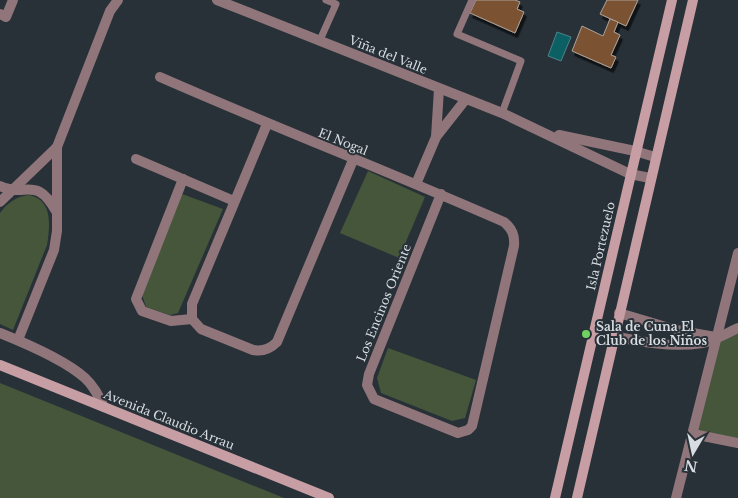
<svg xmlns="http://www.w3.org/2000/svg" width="738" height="498" viewBox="0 0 738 498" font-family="'Libre Baskerville',serif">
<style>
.green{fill:#45563b}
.water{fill:#0c6064;stroke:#49858a}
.building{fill:#7b5230;stroke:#ada299;filter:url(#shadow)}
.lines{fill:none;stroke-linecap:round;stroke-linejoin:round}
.lane{stroke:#90767a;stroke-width:7}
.street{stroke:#90767a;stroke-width:10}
.secondary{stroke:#c79ea4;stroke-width:10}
.poi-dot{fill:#6ed360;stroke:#283138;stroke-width:2}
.labels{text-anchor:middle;stroke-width:4;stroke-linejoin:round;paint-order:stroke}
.street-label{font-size:12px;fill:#d6dce1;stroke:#283138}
.poi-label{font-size:12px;font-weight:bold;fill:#d6dce1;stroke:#283138;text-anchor:start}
</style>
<defs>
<filter id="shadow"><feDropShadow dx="2.5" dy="4.5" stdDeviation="0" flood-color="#0009"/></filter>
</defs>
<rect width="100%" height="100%" fill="#283138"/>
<g class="green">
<polygon points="368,171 425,197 399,258 340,233"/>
<polygon points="182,194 223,209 178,313 170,315 146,307 142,295"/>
<path d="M29,195C53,200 50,226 47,245L13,330L0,324V213C7,203 17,196 29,195Z"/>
<polygon points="738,328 738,443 693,434 716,338"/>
<polygon points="388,348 476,380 465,418 452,421 381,393 377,378"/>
<polygon points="0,383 284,498 0,498"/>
</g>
<polygon class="water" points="557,32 571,37 561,61 548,56"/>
<g class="building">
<polygon points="476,0 515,0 520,2 517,9 524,12 515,33 470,13"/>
<polygon points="607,0 638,0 626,26 600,14"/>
<polygon points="610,19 618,22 614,32 620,35 611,55 616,57 611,68 572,51 582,26 603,36"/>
</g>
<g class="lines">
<g class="lane">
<polyline points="472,0 457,34 521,61 502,113"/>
<polyline points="320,40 336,4 326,0"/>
</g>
<g class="street">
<polyline points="217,0 502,113 630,174 650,178"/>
<polyline points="0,14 6,17 13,0"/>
<path d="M160,77C274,127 390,172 504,222C512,229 515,235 514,246L472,426L468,430L458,433L374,399L367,385L369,374L441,194"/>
<path d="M267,124L192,304V319L201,329L253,350C263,352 270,349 277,342L353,160"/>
<polyline points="559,135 635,151 655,157"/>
<polyline points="436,137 439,89"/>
<polyline points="136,159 234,201"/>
<polyline points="183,179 136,299 142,311 171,321 192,319"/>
<polyline points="416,184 436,137 466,99"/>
<path d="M0,186C26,198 36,175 56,211"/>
<polyline points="0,202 57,147"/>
<polyline points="619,313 676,330 715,337"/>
<path d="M0,333C25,343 66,361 85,378C94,386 99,397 104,407"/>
<path d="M613,336C642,342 672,348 702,343C714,341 727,333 738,328"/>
<polyline points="18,340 54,250 57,231 57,147 110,11 118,0"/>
<polyline points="693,434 738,443"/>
<polyline points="676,498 738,253"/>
</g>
<g class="secondary">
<polyline points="0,365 329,498"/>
<polyline points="555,498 672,0"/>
<polyline points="577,498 693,0"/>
</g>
</g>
<circle class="poi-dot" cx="586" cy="334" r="5"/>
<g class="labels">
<g class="street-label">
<text transform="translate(388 55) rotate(22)" y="4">Viña del Valle</text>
<text transform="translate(343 142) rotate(22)" y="4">El Nogal</text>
<text transform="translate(601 246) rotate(-77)" y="4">Isla Portezuelo</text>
<text transform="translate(384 303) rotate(-68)" y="4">Los Encinos Oriente</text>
<text transform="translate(169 420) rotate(22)" y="4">Avenida Claudio Arrau</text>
</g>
<g class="poi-label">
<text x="596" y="331">Sala de Cuna El<tspan x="596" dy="14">Club de los Niños</tspan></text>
</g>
</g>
<g transform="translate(693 453) rotate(189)" stroke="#283138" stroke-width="4" paint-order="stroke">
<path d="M0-4L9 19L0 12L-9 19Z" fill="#d6dce1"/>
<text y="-8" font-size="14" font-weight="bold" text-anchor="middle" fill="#d6dce1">N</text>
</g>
</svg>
